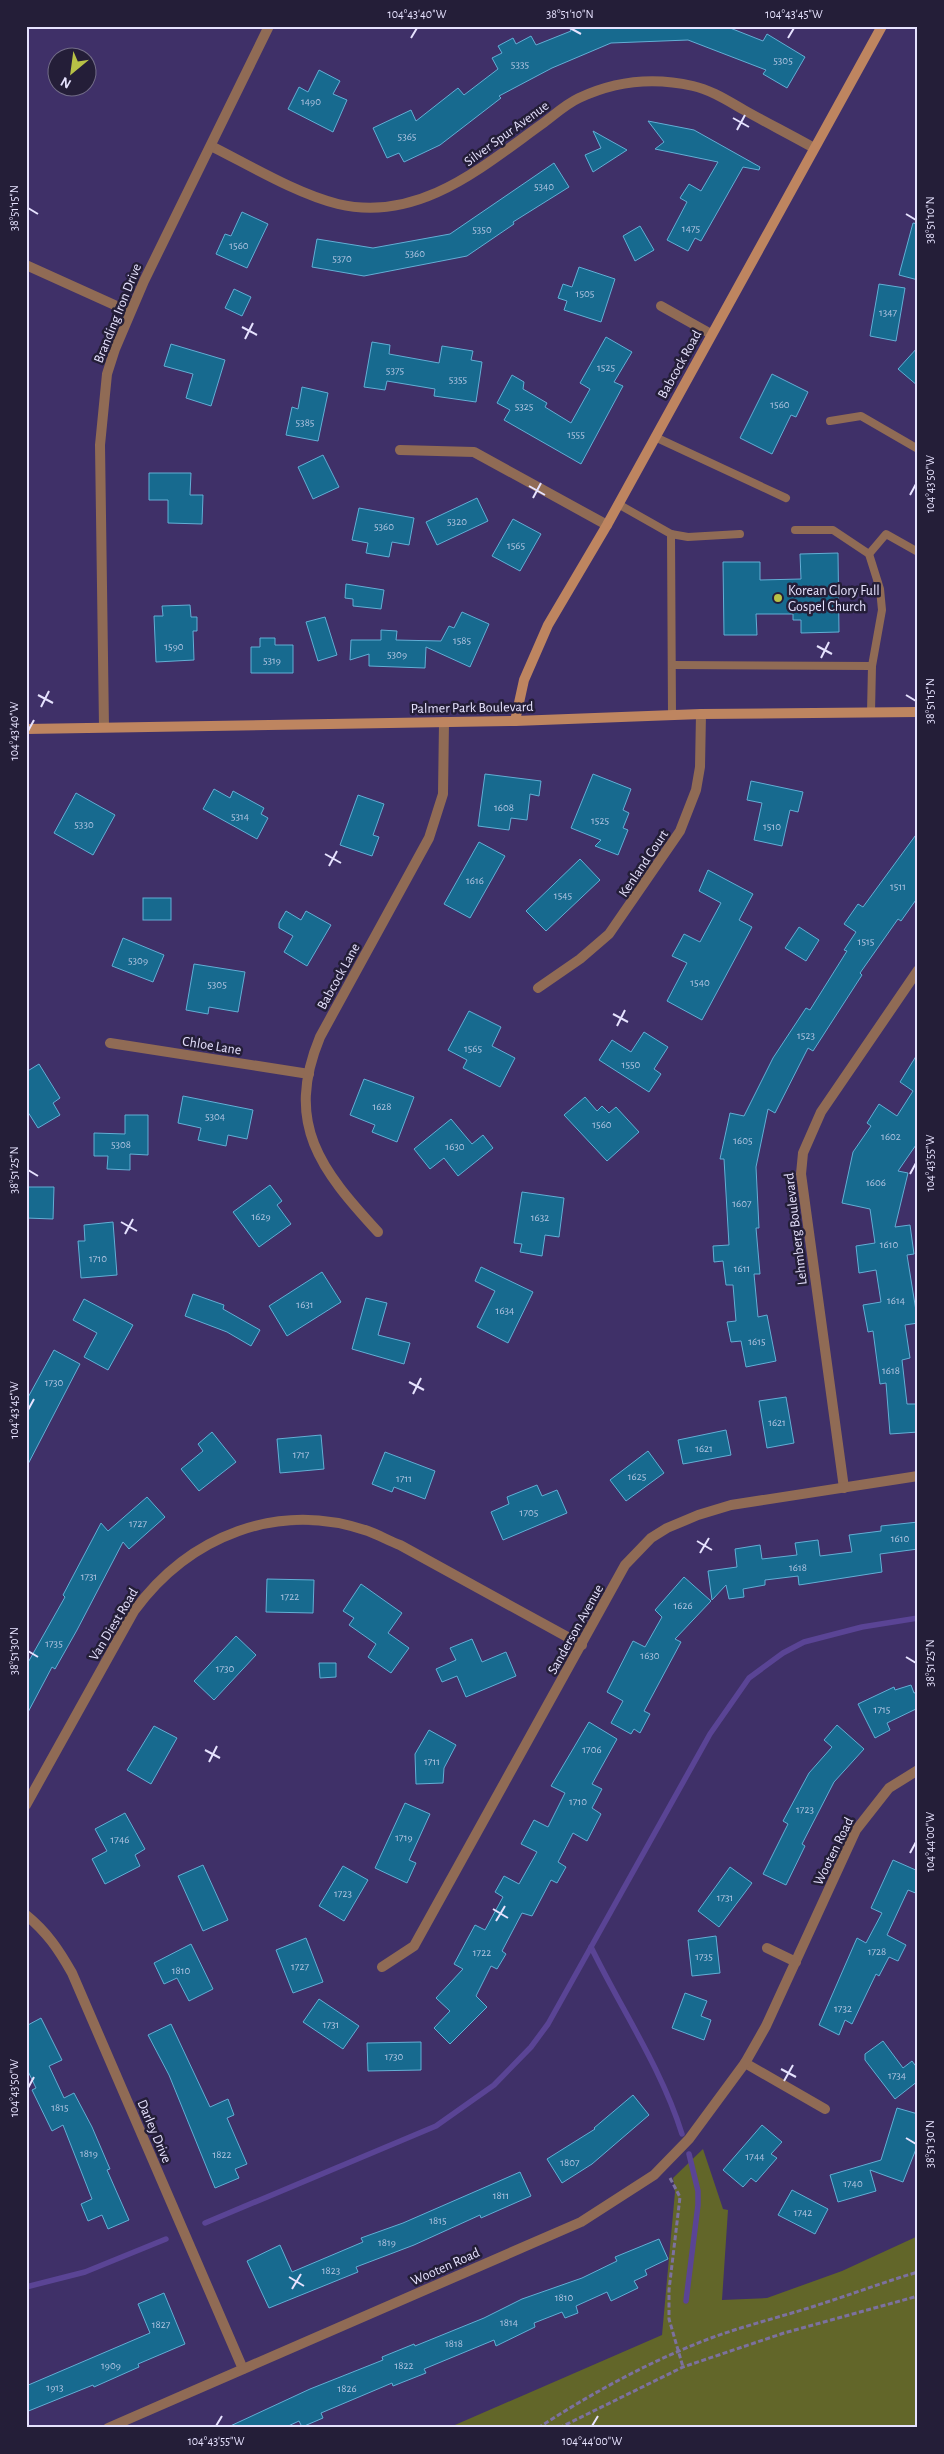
<svg xmlns="http://www.w3.org/2000/svg" width="944" height="2454" viewBox="0 0 944 2454" font-family="'Alegreya Sans',sans-serif">
<style>
.green{fill:#626629}
.lines{fill:none;stroke-linecap:round;stroke-linejoin:round}
.stream{stroke:#5a4495;stroke-width:5.5}
.building{fill:#176a8f;stroke:#62aed5}
.path{stroke:#7c719f;stroke-width:3;stroke-dasharray:5 2.5;stroke-linecap:butt}
.lane{stroke:#906b55;stroke-width:8}
.street{stroke:#906b55;stroke-width:10}
.secondary{stroke:#be8560;stroke-width:10}
.ticks{fill:none;stroke:#e6e2fe;stroke-width:2}
.poi-dot{fill:#b8c146;stroke:#241e38;stroke-width:2}
.labels{text-anchor:middle;stroke-width:5;stroke-linejoin:round;paint-order:stroke}
.number-label{font-size:11px;fill:#b2c4e2}
.street-label{font-size:14px;fill:#e6e2fe;stroke:#241e38}
.poi-label{font-size:14px;fill:#e6e2fe;stroke:#241e38;text-anchor:start}
.neatline{fill:none;stroke:#e6e2fe;stroke-width:2}
.ticks-label{font-size:12px;text-anchor:middle;fill:#e6e2fe}
</style>
<rect width="100%" height="100%" fill="#3f3068"/>
<polygon class="green" points="703,2149 723,2209 728,2210 722,2300 767,2298 842,2271 918,2236 918,2428 448,2428 662,2335 675,2192 673,2178"/>
<g class="lines">
<g class="stream">
<path d="M591,1947C621,2009 661,2067 682,2134"/>
<polyline points="205,2223 436,2126 494,2085 531,2047 548,2024 710,1734 749,1678 783,1653 804,1642 862,1627 918,1618"/>
<polyline points="26,2287 85,2272 166,2239"/>
<polyline points="686,2301 698,2205 698,2191 689,2154"/>
</g>
</g>
<g class="building">
<polygon points="569,26 725,26 763,41 767,34 805,57 787,88 763,74 766,70 688,40 611,43 552,68 499,96 501,98 440,145 404,162 399,153 387,158 373,128 411,110 416,121 458,88 464,95 498,69 492,58 502,53 498,46 513,38 516,44 531,36 536,45 571,31"/>
<polygon points="319,70 340,81 333,94 347,100 333,132 288,109 299,87 308,92"/>
<polygon points="648,121 694,130 760,167 759,170 743,167 701,241 695,238 688,251 667,240 687,202 680,198 689,184 701,191 718,162 655,149 664,142"/>
<polygon points="593,131 627,150 593,172 585,155 601,148"/>
<polygon points="554,163 569,187 513,222 514,224 467,256 364,276 312,267 317,239 373,248 450,234"/>
<polygon points="242,212 268,224 247,268 216,254 225,234 231,236"/>
<polygon points="913,223 918,224 918,280 899,275"/>
<polygon points="640,226 654,250 635,261 623,236"/>
<polygon points="579,267 615,279 601,322 564,310 567,301 558,298 563,284 572,287"/>
<polygon points="879,284 905,288 896,341 870,336"/>
<polygon points="234,289 251,297 242,316 225,308"/>
<polygon points="606,337 632,352 614,382 623,386 581,464 504,420 510,410 497,403 512,375 524,382 523,389 547,403 545,407 571,423 590,389 580,383"/>
<polygon points="372,342 390,345 389,354 439,363 442,346 473,351 471,360 482,362 476,402 434,396 435,389 387,381 385,390 364,387"/>
<polygon points="171,344 225,360 211,406 186,398 193,374 164,366"/>
<polygon points="918,347 918,386 898,369"/>
<polygon points="772,374 808,392 796,417 791,415 772,454 740,438"/>
<polygon points="302,387 328,393 318,441 286,435 292,407 298,409"/>
<polygon points="323,455 339,487 313,499 298,467"/>
<polygon points="149,473 191,473 190,495 203,495 202,524 168,523 168,500 149,500"/>
<polygon points="477,498 488,521 437,545 426,522"/>
<polygon points="359,508 414,518 409,545 392,542 389,557 366,553 368,543 352,540"/>
<polygon points="513,519 541,534 520,571 492,556"/>
<polygon points="838,553 839,632 801,633 801,620 793,620 793,614 756,614 757,635 724,635 723,562 760,562 760,580 801,579 800,554"/>
<polygon points="346,584 384,590 381,609 353,606 353,599 345,598"/>
<polygon points="190,605 191,617 197,617 197,631 193,631 194,660 156,662 154,616 163,616 162,606"/>
<polygon points="462,612 489,624 470,667 426,647 425,668 369,666 369,654 350,660 351,640 381,640 381,630 397,631 396,640 441,641 449,626 454,628"/>
<polygon points="325,617 337,655 318,661 306,622"/>
<polygon points="260,638 275,638 275,645 293,645 293,673 251,673 251,647 260,647"/>
<polygon points="485,774 541,781 539,796 530,794 527,820 511,818 509,830 478,826"/>
<polygon points="593,774 631,789 623,810 629,813 623,828 628,830 618,855 595,846 601,840 571,828"/>
<polygon points="751,781 803,792 798,812 790,810 782,846 754,840 762,803 747,800"/>
<polygon points="214,789 230,798 233,791 264,808 261,814 268,818 257,839 203,809"/>
<polygon points="76,793 115,815 93,855 54,833"/>
<polygon points="358,795 384,804 373,835 379,837 372,856 340,845"/>
<polygon points="918,832 918,897 901,921 898,919 860,973 862,975 813,1051 808,1048 775,1113 768,1109 756,1167 759,1228 756,1228 760,1274 754,1274 758,1317 767,1315 776,1361 746,1367 741,1341 731,1342 727,1322 736,1321 733,1285 726,1285 723,1261 714,1262 713,1246 729,1245 724,1159 720,1159 730,1113 744,1116 773,1058 806,1008 810,1010 847,951 844,950 856,932 844,924 858,904 863,907"/>
<polygon points="479,842 505,856 470,918 444,904"/>
<polygon points="580,859 600,880 546,931 526,911"/>
<polygon points="708,870 753,894 739,920 752,927 702,1020 667,1001 687,963 672,956 684,934 700,942 721,903 699,891"/>
<rect x="143" y="898" width="28" height="22"/>
<polygon points="286,911 301,920 306,911 331,925 307,966 284,952 293,936 279,928 279,923"/>
<polygon points="799,927 819,940 806,961 785,948"/>
<polygon points="123,938 164,955 153,982 112,966"/>
<polygon points="194,964 245,972 238,1012 209,1007 208,1014 186,1010"/>
<polygon points="469,1011 501,1027 492,1046 515,1058 500,1087 463,1068 467,1060 448,1050"/>
<polygon points="644,1032 668,1047 654,1069 661,1074 649,1092 599,1060 612,1040 631,1052"/>
<polygon points="918,1053 918,1142 898,1171 908,1173 895,1227 910,1225 914,1254 907,1255 918,1323 905,1325 910,1358 902,1360 907,1404 918,1404 918,1432 890,1434 886,1383 880,1384 873,1331 868,1332 863,1305 881,1302 876,1270 859,1273 856,1246 875,1243 870,1209 842,1203 853,1152 871,1126 867,1123 879,1104 897,1116 913,1091 900,1082"/>
<polygon points="39,1064 60,1098 53,1103 60,1115 38,1128 26,1109 26,1072"/>
<polygon points="364,1079 414,1097 397,1142 372,1132 375,1125 350,1115"/>
<polygon points="183,1096 253,1110 247,1139 228,1135 226,1146 198,1140 201,1128 178,1123"/>
<polygon points="585,1097 597,1111 602,1106 609,1113 616,1107 639,1132 607,1161 564,1115"/>
<polygon points="125,1115 148,1115 148,1155 130,1154 130,1170 107,1169 108,1156 94,1156 94,1133 125,1134"/>
<polygon points="451,1119 472,1144 483,1135 493,1148 458,1176 444,1158 430,1169 414,1149"/>
<polygon points="270,1185 282,1201 277,1205 291,1224 259,1247 233,1212"/>
<polygon points="26,1187 54,1187 53,1219 26,1218"/>
<polygon points="522,1192 564,1198 559,1237 545,1235 542,1256 520,1252 522,1244 514,1243"/>
<polygon points="113,1222 117,1275 81,1278 78,1241 85,1241 84,1225"/>
<polygon points="481,1267 533,1292 508,1343 477,1327 495,1291 475,1281"/>
<polygon points="322,1272 341,1302 287,1336 269,1306"/>
<polygon points="193,1294 224,1305 223,1309 260,1330 251,1346 227,1332 185,1316"/>
<polygon points="366,1298 387,1303 378,1335 410,1343 404,1364 352,1349"/>
<polygon points="84,1299 133,1325 108,1370 84,1357 97,1333 73,1320"/>
<polygon points="54,1350 80,1364 26,1468 26,1401"/>
<polygon points="786,1397 794,1443 767,1448 759,1401"/>
<polygon points="726,1430 731,1455 683,1464 678,1440"/>
<polygon points="212,1432 236,1462 199,1491 181,1469 203,1451 198,1444"/>
<polygon points="321,1435 324,1469 280,1473 277,1439"/>
<polygon points="648,1451 664,1473 626,1501 610,1480"/>
<polygon points="385,1452 435,1471 425,1499 394,1487 392,1492 372,1484"/>
<polygon points="537,1485 542,1496 557,1490 567,1513 503,1540 491,1512 509,1504 507,1497"/>
<polygon points="147,1497 165,1517 129,1549 123,1542 77,1630 55,1669 52,1667 26,1716 26,1666 65,1597 63,1595 101,1523 108,1531"/>
<polygon points="918,1522 918,1549 880,1554 882,1572 799,1585 798,1576 765,1580 765,1585 743,1589 744,1597 729,1599 726,1585 712,1600 708,1571 737,1567 735,1549 760,1545 762,1559 797,1555 795,1543 818,1540 820,1556 852,1552 849,1535 881,1531 881,1526"/>
<polygon points="684,1577 711,1601 675,1639 681,1642 644,1711 650,1714 640,1733 634,1729 631,1734 611,1723 623,1701 607,1692 633,1641 645,1647 662,1617 655,1610"/>
<polygon points="267,1579 314,1580 313,1613 266,1612"/>
<polygon points="361,1584 402,1613 388,1633 409,1648 391,1673 368,1657 376,1644 349,1625 354,1618 343,1611"/>
<polygon points="236,1636 256,1655 214,1700 194,1681"/>
<polygon points="472,1639 482,1662 506,1652 516,1676 466,1697 457,1676 442,1682 436,1669 456,1660 450,1648"/>
<polygon points="319,1663 336,1663 336,1677 320,1678"/>
<polygon points="911,1685 914,1693 918,1692 918,1708 887,1723 890,1730 875,1738 858,1704 894,1687 895,1690"/>
<polygon points="589,1722 617,1739 592,1784 602,1789 592,1808 601,1814 587,1841 573,1833 558,1862 566,1867 557,1883 551,1880 532,1916 522,1913 502,1951 506,1954 497,1969 491,1966 476,1996 487,2007 450,2044 434,2028 450,2011 436,1998 463,1969 454,1964 475,1925 485,1930 503,1897 495,1892 504,1876 519,1884 537,1852 521,1844 534,1820 548,1827 565,1793 551,1786"/>
<polygon points="837,1725 864,1749 834,1782 802,1844 805,1846 786,1885 763,1874 788,1824 783,1821 809,1773 832,1747 824,1740"/>
<polygon points="154,1726 177,1738 151,1784 127,1770"/>
<polygon points="429,1730 456,1745 444,1768 443,1783 416,1784 415,1754"/>
<polygon points="405,1803 430,1814 409,1860 416,1863 407,1883 375,1868"/>
<polygon points="125,1813 145,1849 135,1855 140,1866 105,1884 92,1859 107,1851 95,1829"/>
<polygon points="893,1860 918,1871 918,1894 908,1890 887,1935 906,1945 898,1961 889,1957 879,1976 876,1974 852,2024 845,2020 839,2035 819,2025 857,1938 866,1943 882,1913 871,1908"/>
<polygon points="203,1865 228,1920 203,1931 178,1876"/>
<polygon points="343,1866 368,1880 344,1921 319,1906"/>
<polygon points="730,1867 752,1883 719,1927 698,1911"/>
<polygon points="716,1936 720,1973 692,1976 688,1940"/>
<polygon points="306,1938 323,1982 293,1993 276,1950"/>
<polygon points="191,1944 213,1989 189,2001 177,1978 164,1984 154,1963"/>
<polygon points="685,1993 707,2001 701,2016 711,2020 704,2040 672,2028"/>
<polygon points="319,1999 359,2026 343,2049 303,2022"/>
<polygon points="41,2018 62,2060 49,2066 64,2098 74,2093 92,2127 110,2169 107,2170 129,2220 108,2229 102,2215 88,2221 81,2204 92,2199 63,2125 52,2131 32,2090 36,2088 26,2067 26,2026"/>
<polygon points="171,2024 210,2107 228,2099 234,2115 227,2118 247,2164 235,2169 239,2178 215,2188 169,2075 148,2035"/>
<polygon points="883,2041 903,2068 912,2061 918,2069 918,2081 895,2099 865,2060 865,2054"/>
<polygon points="421,2042 421,2070 368,2071 367,2043"/>
<polygon points="633,2095 649,2115 592,2164 562,2183 547,2159 595,2129 594,2128"/>
<polygon points="897,2108 918,2114 918,2144 903,2182 870,2170 876,2191 838,2202 830,2175 881,2160"/>
<polygon points="762,2125 782,2142 771,2154 777,2158 756,2182 751,2178 743,2187 723,2170"/>
<polygon points="520,2172 531,2196 481,2218 480,2215 414,2245 356,2267 358,2272 269,2308 247,2261 280,2245 292,2272 363,2242 361,2238 403,2223"/>
<polygon points="792,2190 828,2209 815,2234 778,2215"/>
<polygon points="659,2239 668,2259 645,2270 647,2275 634,2281 638,2288 611,2301 607,2292 576,2306 578,2313 565,2318 562,2312 534,2323 535,2327 496,2346 494,2340 424,2369 426,2373 393,2386 392,2383 321,2413 323,2418 302,2427 299,2421 284,2428 226,2428 310,2389 383,2360 382,2357 414,2344 415,2346 484,2318 522,2299 582,2278 617,2261 615,2257"/>
<polygon points="164,2293 185,2344 138,2364 139,2367 94,2387 93,2385 26,2412 26,2386 150,2333 138,2304"/>
</g>
<g class="lines">
<g class="path">
<polyline points="670,2178 680,2197 669,2290 669,2319 683,2367"/>
<path d="M538,2428C592,2393 650,2361 711,2338C749,2324 789,2315 827,2302C858,2292 887,2281 918,2272"/>
<polyline points="559,2428 683,2367 784,2333 918,2296"/>
</g>
<g class="lane">
<polyline points="830,421 861,416 918,449"/>
<polyline points="655,437 786,498"/>
<polyline points="618,504 671,534 688,537 740,534"/>
<polyline points="795,530 833,530 869,554 880,589 882,610 872,666 871,712"/>
<polyline points="671,534 672,715"/>
<polyline points="869,554 886,534 918,552"/>
<polyline points="672,665 872,666"/>
</g>
<g class="street">
<path d="M211,146C249,165 297,194 338,204C419,223 482,167 542,124C554,115 566,104 579,98C615,81 654,77 693,86C711,90 728,101 744,110C767,123 791,135 814,148"/>
<polyline points="26,265 130,312"/>
<polyline points="661,306 711,334"/>
<polyline points="400,450 474,452 607,525"/>
<polyline points="104,727 100,445 107,374 115,349 144,281 269,26"/>
<polyline points="538,988 580,959 609,934 680,831 696,790 700,767 701,714"/>
<polyline points="110,1043 309,1074"/>
<path d="M378,1232C321,1170 284,1124 320,1037L429,838L443,794L444,722"/>
<polyline points="844,1488 801,1174 803,1153 821,1112 918,970"/>
<path d="M26,1805L134,1611C189,1536 278,1500 368,1531C379,1535 389,1541 400,1545L582,1645"/>
<path d="M26,1915C47,1932 59,1950 72,1973L243,2369"/>
<polyline points="767,1948 796,1962"/>
<polyline points="382,1967 414,1946 625,1565 651,1538 667,1528 698,1515 731,1505 918,1476"/>
<polyline points="745,2063 825,2109"/>
<polyline points="108,2428 581,2222 654,2175 689,2139 745,2063 766,2026 856,1830 889,1788 918,1770"/>
</g>
<g class="secondary">
<polyline points="515,721 524,680 548,625 607,525 882,26"/>
<polyline points="26,729 515,721 701,714 918,712"/>
</g>
</g>
<path class="ticks" d="M570,28L581,34M411,38L417,28M788,38L794,28M733,118L749,127M737,130L745,115M28,208L38,214M906,214L916,220M242,327L257,335M245,339L253,323M529,486L545,495M910,495L916,484M533,498L541,483M817,646L832,654M821,658L829,642M38,695L53,703M906,695L916,701M41,707L49,691M28,731L34,720M325,854L341,863M329,866L337,851M613,1014L628,1022M617,1026L625,1010M28,1170L38,1176M910,1174L916,1163M121,1222L137,1231M125,1234L133,1219M409,1382L424,1390M413,1394L421,1378M28,1410L34,1399M697,1541L712,1550M700,1553L709,1538M28,1651L38,1657M906,1657L916,1663M205,1750L220,1758M209,1762L217,1746M910,1853L916,1842M493,1909L508,1918M496,1921L505,1906M781,2069L796,2077M784,2081L793,2065M28,2088L34,2077M906,2138L916,2144M289,2277L304,2286M292,2289L301,2274M216,2426L222,2416M592,2426L598,2416"/>
<circle class="poi-dot" cx="778" cy="598" r="5"/>
<g class="labels">
<g class="number-label">
<text x="783" y="64">5305</text>
<text x="520" y="68">5335</text>
<text x="311" y="105">1490</text>
<text x="407" y="140">5365</text>
<text x="544" y="190">5340</text>
<text x="691" y="232">1475</text>
<text x="482" y="233">5350</text>
<text x="239" y="249">1560</text>
<text x="415" y="257">5360</text>
<text x="342" y="262">5370</text>
<text x="585" y="297">1505</text>
<text x="888" y="316">1347</text>
<text x="606" y="371">1525</text>
<text x="395" y="374">5375</text>
<text x="458" y="383">5355</text>
<text x="780" y="408">1560</text>
<text x="524" y="410">5325</text>
<text x="305" y="426">5385</text>
<text x="576" y="438">1555</text>
<text x="457" y="525">5320</text>
<text x="384" y="530">5360</text>
<text x="516" y="549">1565</text>
<text x="462" y="644">1585</text>
<text x="174" y="650">1590</text>
<text x="397" y="658">5309</text>
<text x="272" y="664">5319</text>
<text x="504" y="811">1608</text>
<text x="240" y="820">5314</text>
<text x="600" y="824">1525</text>
<text x="84" y="828">5330</text>
<text x="772" y="830">1510</text>
<text x="475" y="884">1616</text>
<text x="898" y="890">1511</text>
<text x="563" y="899">1545</text>
<text x="866" y="945">1515</text>
<text x="138" y="964">5309</text>
<text x="700" y="986">1540</text>
<text x="217" y="988">5305</text>
<text x="806" y="1039">1523</text>
<text x="473" y="1052">1565</text>
<text x="631" y="1068">1550</text>
<text x="382" y="1110">1628</text>
<text x="215" y="1120">5304</text>
<text x="602" y="1128">1560</text>
<text x="891" y="1140">1602</text>
<text x="743" y="1144">1605</text>
<text x="121" y="1148">5308</text>
<text x="455" y="1150">1630</text>
<text x="876" y="1186">1606</text>
<text x="742" y="1207">1607</text>
<text x="261" y="1220">1629</text>
<text x="540" y="1221">1632</text>
<text x="889" y="1248">1610</text>
<text x="98" y="1262">1710</text>
<text x="742" y="1272">1611</text>
<text x="896" y="1304">1614</text>
<text x="305" y="1308">1631</text>
<text x="505" y="1314">1634</text>
<text x="757" y="1345">1615</text>
<text x="891" y="1374">1618</text>
<text x="54" y="1386">1730</text>
<text x="777" y="1426">1621</text>
<text x="704" y="1452">1621</text>
<text x="301" y="1458">1717</text>
<text x="637" y="1480">1625</text>
<text x="404" y="1482">1711</text>
<text x="529" y="1516">1705</text>
<text x="138" y="1527">1727</text>
<text x="900" y="1542">1610</text>
<text x="798" y="1571">1618</text>
<text x="89" y="1580">1731</text>
<text x="290" y="1600">1722</text>
<text x="683" y="1609">1626</text>
<text x="54" y="1647">1735</text>
<text x="650" y="1659">1630</text>
<text x="225" y="1672">1730</text>
<text x="882" y="1713">1715</text>
<text x="592" y="1753">1706</text>
<text x="432" y="1765">1711</text>
<text x="578" y="1805">1710</text>
<text x="805" y="1813">1723</text>
<text x="404" y="1841">1719</text>
<text x="120" y="1843">1746</text>
<text x="343" y="1897">1723</text>
<text x="725" y="1901">1731</text>
<text x="877" y="1955">1728</text>
<text x="482" y="1956">1722</text>
<text x="704" y="1960">1735</text>
<text x="300" y="1970">1727</text>
<text x="181" y="1974">1810</text>
<text x="843" y="2012">1732</text>
<text x="331" y="2028">1731</text>
<text x="394" y="2060">1730</text>
<text x="897" y="2079">1734</text>
<text x="60" y="2111">1815</text>
<text x="89" y="2157">1819</text>
<text x="222" y="2158">1822</text>
<text x="755" y="2160">1744</text>
<text x="570" y="2166">1807</text>
<text x="853" y="2187">1740</text>
<text x="501" y="2199">1811</text>
<text x="803" y="2216">1742</text>
<text x="438" y="2224">1815</text>
<text x="387" y="2246">1819</text>
<text x="331" y="2274">1823</text>
<text x="564" y="2301">1810</text>
<text x="509" y="2326">1814</text>
<text x="161" y="2328">1827</text>
<text x="454" y="2347">1818</text>
<text x="111" y="2369">1909</text>
<text x="404" y="2369">1822</text>
<text x="55" y="2391">1913</text>
<text x="347" y="2392">1826</text>
</g>
<g class="street-label">
<text transform="translate(506 133) rotate(-36)" y="5">Silver Spur Avenue</text>
<text transform="translate(117 313) rotate(-68)" y="5">Branding Iron Drive</text>
<text transform="translate(679 364) rotate(-61)" y="5">Babcock Road</text>
<text transform="translate(472 707) rotate(-1)" y="5">Palmer Park Boulevard</text>
<text transform="translate(643 863) rotate(-56)" y="5">Kenland Court</text>
<text transform="translate(338 976) rotate(-61)" y="5">Babcock Lane</text>
<text transform="translate(212 1045) rotate(9)" y="5">Chloe Lane</text>
<text transform="translate(795 1229) rotate(-97)" y="5">Lehmberg Boulevard</text>
<text transform="translate(113 1624) rotate(-59)" y="5">Van Diest Road</text>
<text transform="translate(575 1629) rotate(-61)" y="5">Sanderson Avenue</text>
<text transform="translate(833 1851) rotate(-64)" y="5">Wooten Road</text>
<text transform="translate(155 2131) rotate(67)" y="5">Darley Drive</text>
<text transform="translate(445 2266) rotate(-24)" y="5">Wooten Road</text>
</g>
<g class="poi-label">
<text x="788" y="595">Korean Glory Full<tspan x="788" dy="16">Gospel Church</tspan></text>
</g>
</g>
<rect width="944" height="2454" fill="none" stroke="#241e38" stroke-width="55"/>
<g transform="translate(72 72) rotate(209)"><circle r="24" fill="#241e38" stroke="#726c87"/>
<path d="M0-4L9 19L0 12L-9 19Z" fill="#b8c146"/>
<text y="-8" font-size="14" font-weight="bold" text-anchor="middle" fill="#e6e2fe">N</text>
</g>
<rect x="28" y="28" width="888" height="2398" class="neatline"/>
<g class="ticks-label">
<text x="417" y="18">104°43'40"W</text>
<text x="570" y="18">38°51'10"N</text>
<text x="794" y="18">104°43'45"W</text>
<text transform="translate(14 208) rotate(-90)" y="4">38°51'15"N</text>
<text transform="translate(930 220) rotate(-90)" y="4">38°51'10"N</text>
<text transform="translate(930 484) rotate(-90)" y="4">104°43'50"W</text>
<text transform="translate(930 701) rotate(-90)" y="4">38°51'15"N</text>
<text transform="translate(14 731) rotate(-90)" y="4">104°43'40"W</text>
<text transform="translate(930 1163) rotate(-90)" y="4">104°43'55"W</text>
<text transform="translate(14 1170) rotate(-90)" y="4">38°51'25"N</text>
<text transform="translate(14 1410) rotate(-90)" y="4">104°43'45"W</text>
<text transform="translate(14 1651) rotate(-90)" y="4">38°51'30"N</text>
<text transform="translate(930 1663) rotate(-90)" y="4">38°51'25"N</text>
<text transform="translate(930 1842) rotate(-90)" y="4">104°44'00"W</text>
<text transform="translate(14 2088) rotate(-90)" y="4">104°43'50"W</text>
<text transform="translate(930 2144) rotate(-90)" y="4">38°51'30"N</text>
<text x="216" y="2445">104°43'55"W</text>
<text x="592" y="2445">104°44'00"W</text>
</g>
</svg>
